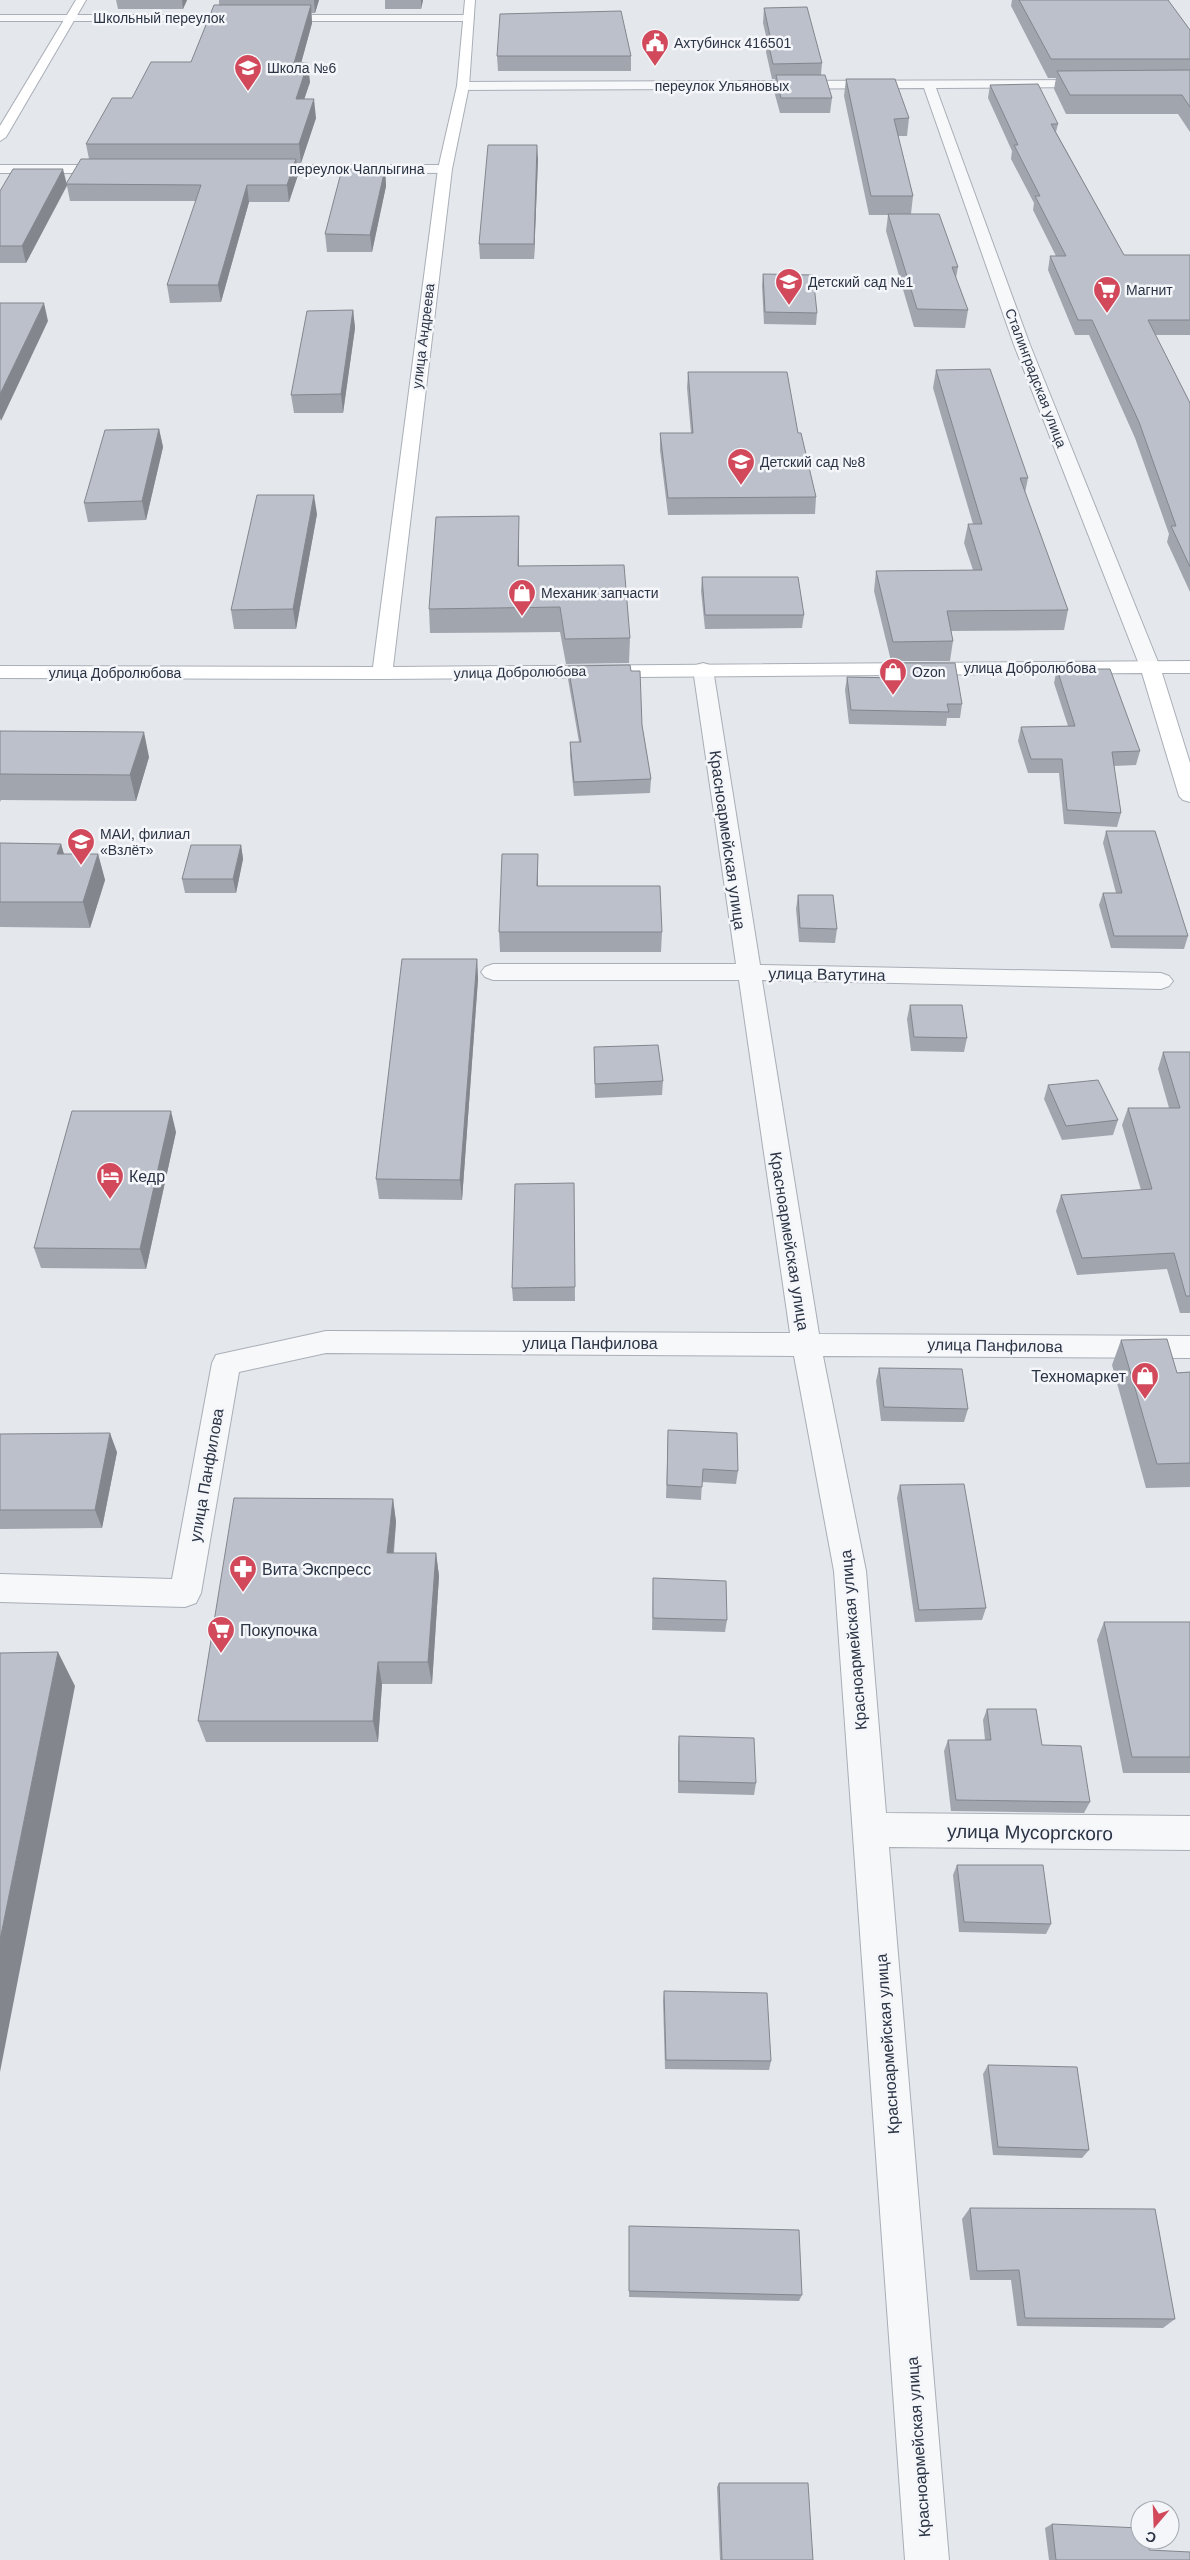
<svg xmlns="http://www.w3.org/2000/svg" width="1190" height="2560" viewBox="0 0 1190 2560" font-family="Helvetica,sans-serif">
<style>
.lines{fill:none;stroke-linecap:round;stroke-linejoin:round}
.street-casing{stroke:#a9aeb7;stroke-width:2}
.secondary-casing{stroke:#a9aeb7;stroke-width:2}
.street{fill:#f7f8fa;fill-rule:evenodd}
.secondary{fill:#fff;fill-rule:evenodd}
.wall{fill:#a1a5ae}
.shaded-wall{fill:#83868d}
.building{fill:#bbc0ca;stroke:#83868d}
.labels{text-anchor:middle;stroke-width:5;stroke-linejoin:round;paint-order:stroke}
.far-street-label{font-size:14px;fill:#2b3445;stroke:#f4f6f9}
.far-poi-label{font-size:14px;fill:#2b3445;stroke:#f4f6f9;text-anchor:start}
.street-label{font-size:16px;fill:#2b3445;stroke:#f4f6f9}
.poi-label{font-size:16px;fill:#2b3445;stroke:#f4f6f9;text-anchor:start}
.near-street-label{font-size:19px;fill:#2b3445;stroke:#f4f6f9}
</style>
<rect width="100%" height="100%" fill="#e4e7ec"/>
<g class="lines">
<defs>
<g id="street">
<polygon points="0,15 468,15 474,18 468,21 0,21"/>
<polygon points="1091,80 1097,84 1095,87 936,88 1030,345 1160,667 1157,671 1143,671 1140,667 1014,345 924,88 463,90 457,86 463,82"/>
<polygon points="0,165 113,165 120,169 113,173 0,173"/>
<polygon points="259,165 445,165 452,169 445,173 254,172 252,169"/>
<polygon points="703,663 710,665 713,669 760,965 1161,973 1169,976 1173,981 1169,986 1161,989 762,980 819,1334 1190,1336 1190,1358 823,1356 866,1571 886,1813 1190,1816 1190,1850 889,1847 949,2560 905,2560 834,1571 794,1356 326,1353 239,1372 201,1593 196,1603 185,1607 0,1602 0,1574 172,1579 212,1363 216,1355 326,1331 790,1333 739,980 493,980 485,977 481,972 485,967 493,964 736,964 693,669 696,665"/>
</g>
<g id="secondary">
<polygon points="76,0 86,0 6,137 0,141 0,126"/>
<polygon points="465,0 475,0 469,86 452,169 393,667 1190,661 1190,673 1162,673 1190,763 1190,802 1183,800 1179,796 1142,673 382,679 0,678 0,666 373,667 438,169 457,86"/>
</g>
</defs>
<use href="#street" class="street-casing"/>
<use href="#secondary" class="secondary-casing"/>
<use href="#street" class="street"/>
<use href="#secondary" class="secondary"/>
</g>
<g class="wall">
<polygon points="116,0 187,0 183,9 118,9"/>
<polygon points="219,0 319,0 315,13 311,13 312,23 301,63 310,82 304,99 316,118 301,163 296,163 298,175 289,202 249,202 221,302 170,303 167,285 196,201 70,201 67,186 26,263 0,263 0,191 67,184 89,159 86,144 132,98 191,62 219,5"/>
<polygon points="385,0 423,0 421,9 385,9"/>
<polygon points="1012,0 1168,0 1190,30 1190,132 1178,114 1066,114 1054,89 1056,78 1048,78 1011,6"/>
<polygon points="764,8 822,63 821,75 832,98 830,113 780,113 774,91 775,79 772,79 766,52 767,40 763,23"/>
<polygon points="497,56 631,56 631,71 498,71"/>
<polygon points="846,79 909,118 907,136 898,136 913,196 911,214 958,267 956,278 968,310 965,328 914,327 886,231 888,215 869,215 844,96"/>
<polygon points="990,85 1058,124 1056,132 1124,255 1190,255 1190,335 1155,335 1190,403 1190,592 1167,542 1169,534 1135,438 1089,335 1075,335 1048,270 1050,256 1056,256 1033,210 1034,203 1011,159 1012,151 988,98"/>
<polygon points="538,159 534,259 480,259 479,244"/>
<polygon points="385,169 386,186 372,252 327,252 325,234"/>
<polygon points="763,274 817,313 816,325 764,324 762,286"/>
<polygon points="353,310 355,328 343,413 294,413 291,395"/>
<polygon points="936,370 1028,478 1025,493 1068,610 1064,630 951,631 953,641 950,661 891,661 874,591 876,571 973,570 964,543 968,524 973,524 933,388"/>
<polygon points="688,372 798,433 816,497 815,514 668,515 660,450 660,433 691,433 687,388"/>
<polygon points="159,429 163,447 146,520 88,522 84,503"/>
<polygon points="317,514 296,629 234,629 231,610"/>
<polygon points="519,540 519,566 630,638 629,663 566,664 560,632 430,633 429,609"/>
<polygon points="702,577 804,615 802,628 705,629 701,591"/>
<polygon points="896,663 962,704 960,718 947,718 946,726 849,724 845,690 847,677 894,677"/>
<polygon points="568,666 631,671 642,725 651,779 650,793 574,796 570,756 570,742 579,742 568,679"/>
<polygon points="1057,669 1140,751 1136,765 1114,766 1121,813 1117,827 1064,824 1059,773 1028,773 1018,741 1021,727 1068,726 1054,683"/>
<polygon points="0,731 149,757 136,801 1,800 0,802"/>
<polygon points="1106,831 1188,936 1184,949 1111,948 1099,905 1103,893 1116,893 1103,843"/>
<polygon points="0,843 61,844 64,854 98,854 105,880 90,928 0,927"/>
<polygon points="241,845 243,859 236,893 185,893 182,879"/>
<polygon points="538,854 538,886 662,932 661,952 500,952 499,932"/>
<polygon points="798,895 837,929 835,943 799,942 796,909"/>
<polygon points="477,959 478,979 462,1200 379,1199 376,1179"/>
<polygon points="910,1005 967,1038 964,1052 911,1051 907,1019"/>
<polygon points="594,1047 663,1081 662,1095 595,1098"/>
<polygon points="1163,1052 1190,1052 1190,1313 1180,1313 1167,1269 1077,1275 1056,1211 1061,1195 1141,1190 1122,1125 1128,1108 1169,1108 1158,1069"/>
<polygon points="1048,1085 1118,1120 1113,1135 1062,1140 1044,1099"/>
<polygon points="176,1132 146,1269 41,1268 34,1248"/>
<polygon points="574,1183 575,1301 513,1301 512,1288"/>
<polygon points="1121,1340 1177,1373 1190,1372 1190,1487 1146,1488 1112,1365"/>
<polygon points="879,1368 968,1409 964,1422 881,1421 876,1381"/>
<polygon points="668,1430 738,1471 736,1484 702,1482 701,1500 666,1498"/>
<polygon points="0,1434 117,1452 102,1528 0,1529"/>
<polygon points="900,1485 986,1608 982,1620 915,1622 897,1498"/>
<polygon points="393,1499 396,1522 394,1553 436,1553 439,1576 432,1684 382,1684 378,1742 206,1742 198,1721"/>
<polygon points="653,1578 727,1620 725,1632 652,1630"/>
<polygon points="1104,1622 1190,1622 1190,1773 1123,1773 1097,1640"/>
<polygon points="987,1709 1042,1745 1090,1802 1084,1813 951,1811 944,1751 948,1740 985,1740 983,1720"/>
<polygon points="679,1736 756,1783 754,1795 678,1793 678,1747"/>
<polygon points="957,1865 1051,1924 1046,1934 959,1932 953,1875"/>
<polygon points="664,1991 771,2061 769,2070 665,2069 663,2001"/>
<polygon points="988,2065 1089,2150 1082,2158 993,2155 983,2074"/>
<polygon points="970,2208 1175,2319 1163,2328 1017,2326 1011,2280 970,2280 962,2219"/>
<polygon points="629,2226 802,2295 799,2301 629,2297"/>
<polygon points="719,2483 813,2560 720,2560 717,2487"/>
<polygon points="1052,2524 1149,2550 1190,2560 1049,2560 1045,2528"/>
</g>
<g class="shaded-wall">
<polygon points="182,0 187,0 183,9"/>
<polygon points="314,0 319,0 315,13"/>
<polygon points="421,0 423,0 421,9"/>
<polygon points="311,5 312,23 296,82 294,63"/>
<polygon points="308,63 310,82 298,118 296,99"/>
<polygon points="314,99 316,118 301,163 299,144"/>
<polygon points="537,145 538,159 534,259 534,244"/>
<polygon points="296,159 298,175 289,202 287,185"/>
<polygon points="63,169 67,185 26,263 22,246"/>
<polygon points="385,169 386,186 372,252 370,235"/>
<polygon points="247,185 249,202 221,302 218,285"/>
<polygon points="44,303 48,321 1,421 0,418 0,394"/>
<polygon points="353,310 355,328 343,413 341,394"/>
<polygon points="159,429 163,447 146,520 142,501"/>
<polygon points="314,495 317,514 296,629 293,609"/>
<polygon points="519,516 519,590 518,566"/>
<polygon points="144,732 149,757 136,801 130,775"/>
<polygon points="61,844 68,869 57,854"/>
<polygon points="241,845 243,859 236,893 233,879"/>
<polygon points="98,854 105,880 90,928 83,902"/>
<polygon points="538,854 538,906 537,886"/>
<polygon points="477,959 478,979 462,1200 460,1180"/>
<polygon points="171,1111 176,1132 146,1269 140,1249"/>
<polygon points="110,1433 117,1452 102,1528 95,1510"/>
<polygon points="393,1499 396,1522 391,1576 387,1553"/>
<polygon points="436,1553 439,1576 432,1684 428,1662"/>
<polygon points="58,1652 75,1686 0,2072 0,1940"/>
<polygon points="378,1662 382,1684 378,1742 373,1721"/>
</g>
<g class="building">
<polygon points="1019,0 1168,0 1190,30 1190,59 1051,59"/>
<polygon points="214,5 311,5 294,63 308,63 296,99 314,99 299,144 86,144 112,98 132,98 151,62 191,62"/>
<polygon points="807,7 822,63 773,64 767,37 770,36 764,8"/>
<polygon points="621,11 631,56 497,56 500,14"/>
<polygon points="1190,70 1190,107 1182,95 1070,95 1057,71"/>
<polygon points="776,75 825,75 832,98 781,98"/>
<polygon points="846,79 895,79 909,118 894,119 913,196 871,196"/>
<polygon points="1038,84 1058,124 1051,124 1124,255 1190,255 1190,320 1148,320 1190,403 1190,567 1171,526 1176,526 1139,422 1092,320 1078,320 1050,256 1066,256 1035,196 1040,196 1014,145 1018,145 990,85"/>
<polygon points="488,145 537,145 534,244 479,244"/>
<polygon points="81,159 296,159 287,185 247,185 218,285 167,285 201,185 66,184"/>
<polygon points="13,169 63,169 22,246 0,246 0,191"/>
<polygon points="342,169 385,169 370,235 325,234"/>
<polygon points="888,214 939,214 958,267 952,267 968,310 917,309"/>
<polygon points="763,274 813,275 817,313 765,312"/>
<polygon points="0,303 44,303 0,394"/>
<polygon points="353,310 341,394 291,395 307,311"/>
<polygon points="990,369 1028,478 1020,478 1068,610 947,611 953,641 893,642 876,571 982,570 968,524 982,524 936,370"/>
<polygon points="688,372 787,372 798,433 801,433 816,497 668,498 660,433 693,433"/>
<polygon points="159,429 142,501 84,503 105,430"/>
<polygon points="257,495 314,495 293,609 231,610"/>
<polygon points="519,516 518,566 624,565 630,638 565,639 560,607 429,609 436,517"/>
<polygon points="702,577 798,577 804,615 705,615"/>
<polygon points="896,663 955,663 962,704 947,704 949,712 851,710 847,677 900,678"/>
<polygon points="630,665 631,671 640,671 642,725 651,779 574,782 570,742 581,742 568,666"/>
<polygon points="1057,669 1110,669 1140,751 1112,752 1121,813 1067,810 1062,759 1031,759 1021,727 1075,726"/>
<polygon points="0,731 144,732 130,775 0,774"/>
<polygon points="1106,831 1155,831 1188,936 1114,936 1103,893 1122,893"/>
<polygon points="0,843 61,844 57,854 98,854 83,902 0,902"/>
<polygon points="191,845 241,845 233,879 182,879"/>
<polygon points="502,854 538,854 537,886 660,886 662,932 499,932"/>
<polygon points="798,895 833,895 837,929 800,928"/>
<polygon points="402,959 477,959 460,1180 376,1179"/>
<polygon points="910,1005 962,1005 967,1038 914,1037"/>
<polygon points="658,1045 663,1081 595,1084 594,1047"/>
<polygon points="1163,1052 1190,1052 1190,1296 1186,1296 1174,1253 1082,1258 1061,1195 1152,1189 1128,1108 1180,1108"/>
<polygon points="1098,1080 1118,1120 1066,1126 1048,1085"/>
<polygon points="72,1111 171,1111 140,1249 34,1248"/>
<polygon points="574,1183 575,1287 512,1288 515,1184"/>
<polygon points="1167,1339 1177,1373 1190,1372 1190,1463 1157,1464 1121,1340"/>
<polygon points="879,1368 962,1369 968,1409 884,1407"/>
<polygon points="668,1430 737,1433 738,1471 703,1469 702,1487 667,1485"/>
<polygon points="110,1433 95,1510 0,1510 0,1434"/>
<polygon points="964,1484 986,1608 919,1610 900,1485"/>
<polygon points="234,1498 393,1499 387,1553 436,1553 428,1662 378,1662 373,1721 198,1721"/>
<polygon points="653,1578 726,1581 727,1620 653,1618"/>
<polygon points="1104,1622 1190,1622 1190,1757 1132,1757"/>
<polygon points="58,1652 0,1940 0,1653"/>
<polygon points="987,1709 1036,1709 1042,1745 1081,1746 1090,1802 956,1800 948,1740 991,1740"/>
<polygon points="679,1736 754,1738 756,1783 679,1781"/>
<polygon points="957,1865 1043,1865 1051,1924 964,1922"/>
<polygon points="664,1991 767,1993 771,2061 666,2060"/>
<polygon points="988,2065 1077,2067 1089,2150 998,2147"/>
<polygon points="970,2208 1155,2209 1175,2319 1025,2318 1019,2270 977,2271"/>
<polygon points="629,2226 799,2230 802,2295 629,2291"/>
<polygon points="719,2483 808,2483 813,2560 722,2560"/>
<polygon points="1052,2524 1140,2528 1140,2540 1148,2540 1149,2550 1190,2552 1190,2560 1056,2560"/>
</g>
<defs>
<symbol id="civic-pin" viewBox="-11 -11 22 30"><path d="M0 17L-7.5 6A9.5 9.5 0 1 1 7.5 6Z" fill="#d1495b" stroke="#f4f6f9"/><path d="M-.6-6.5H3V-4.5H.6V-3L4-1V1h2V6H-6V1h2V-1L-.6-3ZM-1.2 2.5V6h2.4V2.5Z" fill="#fff"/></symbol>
<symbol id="school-pin" viewBox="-11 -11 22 30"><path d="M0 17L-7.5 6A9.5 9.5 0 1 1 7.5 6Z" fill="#d1495b" stroke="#f4f6f9"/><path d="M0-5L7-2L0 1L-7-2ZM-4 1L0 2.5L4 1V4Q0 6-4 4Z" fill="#fff"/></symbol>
<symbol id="supermarket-pin" viewBox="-11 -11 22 30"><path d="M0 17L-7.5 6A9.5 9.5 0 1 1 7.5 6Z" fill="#d1495b" stroke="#f4f6f9"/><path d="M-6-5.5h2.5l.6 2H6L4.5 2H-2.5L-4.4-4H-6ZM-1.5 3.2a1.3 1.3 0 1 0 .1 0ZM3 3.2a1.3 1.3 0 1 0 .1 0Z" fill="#fff"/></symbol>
<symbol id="shop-pin" viewBox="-11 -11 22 30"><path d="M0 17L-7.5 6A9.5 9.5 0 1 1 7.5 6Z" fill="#d1495b" stroke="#f4f6f9"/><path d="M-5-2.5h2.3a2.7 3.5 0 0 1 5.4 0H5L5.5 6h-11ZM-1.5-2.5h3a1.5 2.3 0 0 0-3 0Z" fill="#fff"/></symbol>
<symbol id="university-pin" viewBox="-11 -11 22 30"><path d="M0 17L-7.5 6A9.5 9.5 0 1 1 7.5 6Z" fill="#d1495b" stroke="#f4f6f9"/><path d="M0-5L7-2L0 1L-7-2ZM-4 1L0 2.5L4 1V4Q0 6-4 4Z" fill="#fff"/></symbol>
<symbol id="hotel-pin" viewBox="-11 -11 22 30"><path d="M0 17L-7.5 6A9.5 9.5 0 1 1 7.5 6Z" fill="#d1495b" stroke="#f4f6f9"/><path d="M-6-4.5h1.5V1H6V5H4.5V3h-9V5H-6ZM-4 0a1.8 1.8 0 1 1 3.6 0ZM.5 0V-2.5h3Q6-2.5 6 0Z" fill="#fff"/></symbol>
<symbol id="pharmacy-pin" viewBox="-11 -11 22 30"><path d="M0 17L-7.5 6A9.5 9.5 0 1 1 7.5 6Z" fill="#d1495b" stroke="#f4f6f9"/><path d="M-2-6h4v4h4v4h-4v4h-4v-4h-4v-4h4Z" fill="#fff"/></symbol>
</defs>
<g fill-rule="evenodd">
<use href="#civic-pin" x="639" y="27" width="32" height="43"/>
<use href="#school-pin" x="232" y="52" width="32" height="43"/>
<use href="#school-pin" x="773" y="266" width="32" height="43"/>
<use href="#supermarket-pin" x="1091" y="274" width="32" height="43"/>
<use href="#school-pin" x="725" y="446" width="32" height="43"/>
<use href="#shop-pin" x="506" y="577" width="32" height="43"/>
<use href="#shop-pin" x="877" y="656" width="32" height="43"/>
<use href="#university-pin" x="65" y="826" width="32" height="43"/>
<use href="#hotel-pin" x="94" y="1160" width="32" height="43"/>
<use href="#shop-pin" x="1129" y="1360" width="32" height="43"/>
<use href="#pharmacy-pin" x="227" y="1553" width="32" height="43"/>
<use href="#supermarket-pin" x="205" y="1614" width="32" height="43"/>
</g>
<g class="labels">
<g class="far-street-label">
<text x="159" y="23">Школьный переулок</text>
<text x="722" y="91">переулок Ульяновых</text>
<text x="357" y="174">переулок Чаплыгина</text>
<text transform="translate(423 336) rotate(-83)" y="5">улица Андреева</text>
<text transform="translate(1036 378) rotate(69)" y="5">Сталинградская улица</text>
<text x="1030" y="673">улица Добролюбова</text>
<text transform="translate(520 672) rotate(-1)" y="5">улица Добролюбова</text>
<text x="115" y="678">улица Добролюбова</text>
</g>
<g class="far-poi-label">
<text x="674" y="48">Ахтубинск 416501</text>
<text x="267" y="73">Школа №6</text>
<text x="808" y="287">Детский сад №1</text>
<text x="1126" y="295">Магнит</text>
<text x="760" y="467">Детский сад №8</text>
<text x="541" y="598">Механик запчасти</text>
<text x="912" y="677">Ozon</text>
<text x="100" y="839">МАИ, филиал<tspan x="100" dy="16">«Взлёт»</tspan></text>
</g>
<g class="street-label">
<text transform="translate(728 840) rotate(82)" y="6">Красноармейская улица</text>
<text transform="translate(827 974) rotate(1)" y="6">улица Ватутина</text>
<text transform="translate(790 1241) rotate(81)" y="6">Красноармейская улица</text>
<text x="590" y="1349">улица Панфилова</text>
<text transform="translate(995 1345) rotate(1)" y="6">улица Панфилова</text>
<text transform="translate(206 1475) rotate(-80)" y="6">улица Панфилова</text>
<text transform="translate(853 1640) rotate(-95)" y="6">Красноармейская улица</text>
<text transform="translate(887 2044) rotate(-94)" y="6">Красноармейская улица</text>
<text transform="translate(918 2447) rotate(-94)" y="6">Красноармейская улица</text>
</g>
<g class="poi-label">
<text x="129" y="1182">Кедр</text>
<text x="1126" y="1382" text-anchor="end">Техномаркет</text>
<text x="262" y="1575">Вита Экспресс</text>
<text x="240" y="1636">Покупочка</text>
</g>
<g class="near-street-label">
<text transform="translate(1030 1832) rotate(1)" y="7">улица Мусоргского</text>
</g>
</g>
<g transform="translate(1155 2525) rotate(199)"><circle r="24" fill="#f4f6f9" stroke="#a4a8b1"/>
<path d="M0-4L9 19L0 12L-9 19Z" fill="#d1495b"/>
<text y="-8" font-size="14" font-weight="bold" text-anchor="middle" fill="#2b3445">С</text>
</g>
</svg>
